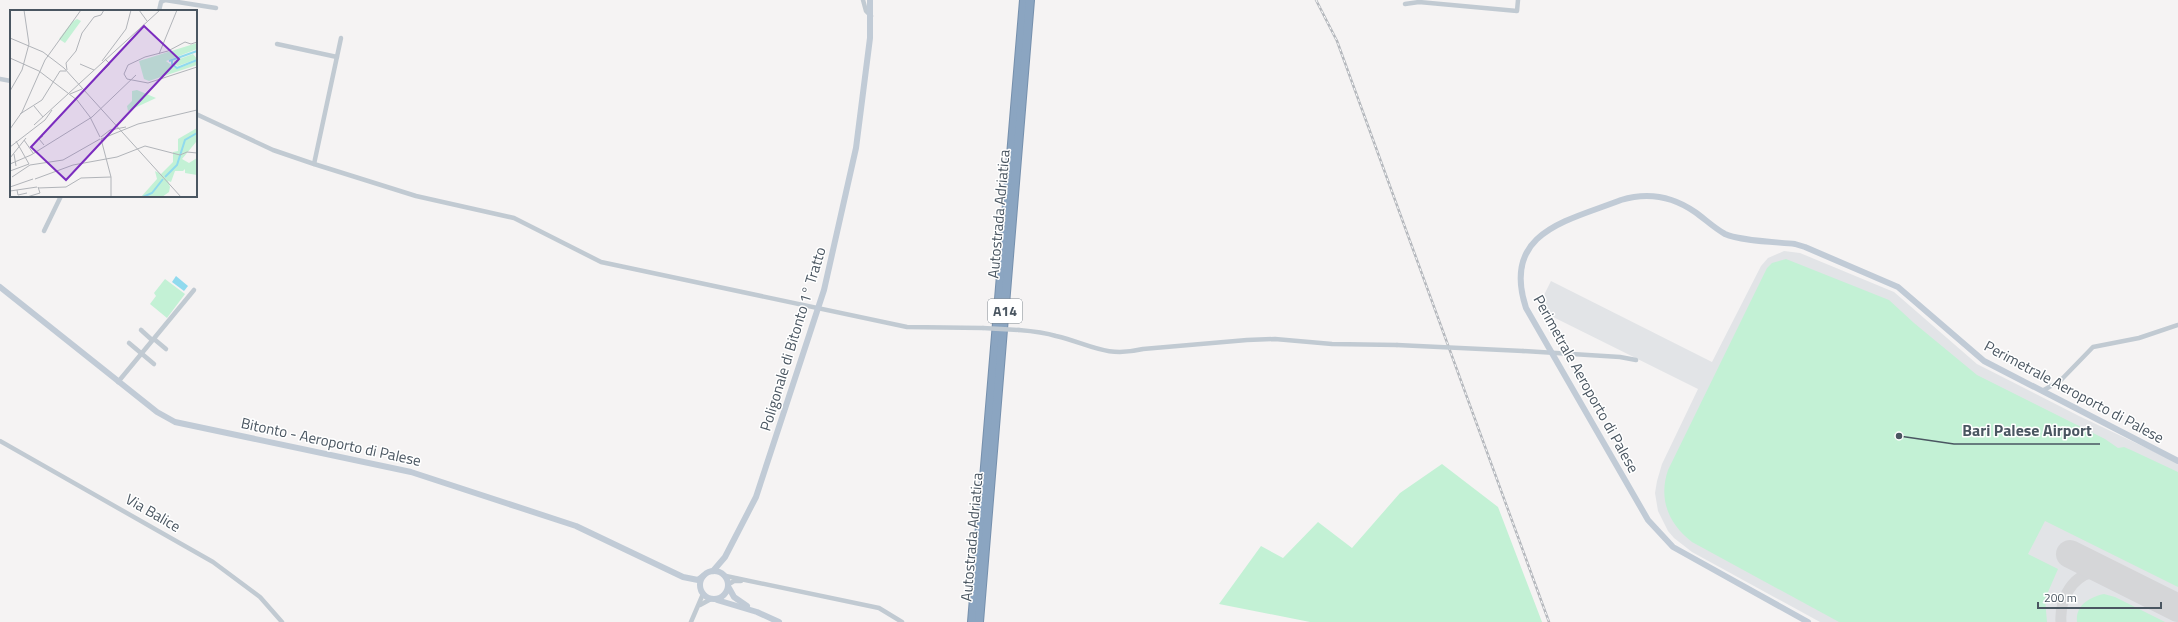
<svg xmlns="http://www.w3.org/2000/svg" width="2178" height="622" viewBox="0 0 2178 622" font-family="'Titillium Web',sans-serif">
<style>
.airport{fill:#e2e4e7}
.green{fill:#c3f1d5}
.water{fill:#90daee}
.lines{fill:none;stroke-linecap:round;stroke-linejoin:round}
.taxiway{stroke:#d5d6d8;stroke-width:11}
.runway{stroke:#d5d6d8;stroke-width:28}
.highway-casing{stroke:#7690ad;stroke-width:10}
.street{stroke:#c1cad2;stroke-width:4.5}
.secondary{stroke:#c1cbd6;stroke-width:6}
.highway{stroke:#8ba5c1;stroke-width:8}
.rail-casing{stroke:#b5b8bd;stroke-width:2.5}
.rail{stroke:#fff;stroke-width:1;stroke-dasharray:3;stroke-linecap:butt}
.street-bridge{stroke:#c1cad2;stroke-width:4.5}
.labels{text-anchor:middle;stroke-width:3;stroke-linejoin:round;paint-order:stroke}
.shield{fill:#fff;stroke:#808990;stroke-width:1}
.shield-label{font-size:14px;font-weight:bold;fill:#4a5661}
.street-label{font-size:15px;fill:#4a5661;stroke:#fff}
.inset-river{fill:none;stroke:#90daee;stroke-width:2}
.inset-road{fill:none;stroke:#b1b4b9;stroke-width:1}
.view{fill:#7b2cbf;fill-opacity:0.15;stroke:#7b2cbf;stroke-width:2}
.inset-edge{fill:none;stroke:#4a5661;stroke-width:2}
.leader{fill:none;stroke:#4a5661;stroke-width:1.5}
.callout-dot{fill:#4a5661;stroke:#fff;stroke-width:1.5}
.callout-label{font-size:16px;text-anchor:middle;font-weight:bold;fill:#4a5661;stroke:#fff;stroke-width:3;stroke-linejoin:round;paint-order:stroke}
</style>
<rect width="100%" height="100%" fill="#f5f3f3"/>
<polygon class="airport" points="1784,251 1800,253 1894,292 1977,364 2079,416 2178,463 2178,622 1820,622 1692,552 1674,538 1668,531 1658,511 1655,493 1657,481 1662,464 1698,389 1537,309 1551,281 1712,362 1761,266 1768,258"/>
<g class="green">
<path d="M1786,259L1889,300L1914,323L1977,375L2105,439L2118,448L2124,447L2131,450L2178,472V587L2045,521L2028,554L2058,569L2045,599L2047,622H1839L1692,542C1669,524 1658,500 1668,470L1767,268L1772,263Z"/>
<polygon points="165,279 185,294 167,318 150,304 156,296 154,293"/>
<polygon points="1442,464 1498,507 1542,622 1310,622 1219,604 1261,546 1283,558 1318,522 1352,548 1400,493"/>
<path d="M2104,594L2115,597L2165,622H2077C2075,605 2090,597 2104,594Z"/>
</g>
<polygon class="water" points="176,276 188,286 184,291 172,282"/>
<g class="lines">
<path class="taxiway" d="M2061,622C2059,595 2078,565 2109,573"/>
<polyline class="runway" points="2070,554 2178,608"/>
<defs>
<g id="highway">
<polyline points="972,622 1024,0"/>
<polyline points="979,622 1030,0"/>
</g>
</defs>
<use href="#highway" class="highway-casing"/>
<g class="street">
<polyline points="863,0 866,11 871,16"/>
<polyline points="1405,4 1419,2 1517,11 1518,0"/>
<polyline points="159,11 161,2 165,0 216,8"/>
<polyline points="277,44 337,57"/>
<polyline points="0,79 11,81"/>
<polyline points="196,114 273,150 314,164 416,196 514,218 601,262 907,327 983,328"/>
<polyline points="314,164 341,38"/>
<polyline points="44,231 61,196"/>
<polyline points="141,330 152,340"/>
<path d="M1019,330C1031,331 1043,332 1056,336C1090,344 1105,358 1143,349L1247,340L1275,339L1332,344L1397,345"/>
<polyline points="154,339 166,349"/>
<polyline points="129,343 154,364"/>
<polyline points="1523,351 1620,357 1636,360"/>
<polyline points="118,382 194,290"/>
<polyline points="2042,391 2060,381 2093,347 2139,338 2178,325"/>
<polyline points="0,441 213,562 260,597 282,622"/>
<polyline points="726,576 879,608 902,622"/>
<polyline points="729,584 734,581 741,581"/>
<polyline points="700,605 711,599"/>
<polyline points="691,622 703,594"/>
</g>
<g class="secondary">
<polyline points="0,287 157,412 175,422 411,472 576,526 683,577 698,580 703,576"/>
<circle cx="714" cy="585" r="14"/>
<polyline points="713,571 725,557 756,497 824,290 856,148 870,38 870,0"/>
<polyline points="729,588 734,597 747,606"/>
<polyline points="717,600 757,612 779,622"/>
<path d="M1808,622L1673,547L1648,520L1526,308C1501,232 1567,221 1621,200C1647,192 1672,196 1695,212C1705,219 1714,228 1725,234C1740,241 1777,242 1795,244L1805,247L1898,287L1984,361L2178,461"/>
</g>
<use href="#highway" class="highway"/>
<defs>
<polyline id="rail" points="1316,0 1337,41 1549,622"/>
</defs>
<use href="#rail" class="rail-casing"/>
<use href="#rail" class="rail"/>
<g class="street-bridge">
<polyline points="983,328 1019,330"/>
<polyline points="1397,345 1523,351"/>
</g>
</g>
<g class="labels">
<rect class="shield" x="988" y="299" width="34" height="24" rx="3"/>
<g class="shield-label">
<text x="1005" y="316">A14</text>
</g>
<g class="street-label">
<text transform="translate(999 214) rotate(-85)" y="5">Autostrada Adriatica</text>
<text transform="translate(793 339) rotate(-73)" y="5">Poligonale di Bitonto 1° Tratto</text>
<text transform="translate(1586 384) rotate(61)" y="5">Perimetrale Aeroporto di Palese</text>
<text transform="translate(2074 392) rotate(28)" y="5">Perimetrale Aeroporto di Palese</text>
<text transform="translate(331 442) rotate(12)" y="5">Bitonto - Aeroporto di Palese</text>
<text transform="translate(153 513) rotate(30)" y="5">Via Balice</text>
<text transform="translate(972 537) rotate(-85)" y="5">Autostrada Adriatica</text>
</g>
</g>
<g transform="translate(10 10)">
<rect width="187" height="187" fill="#f5f3f3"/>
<path d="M67,9L71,11L55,33L49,29L62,12ZM187,33V39L156,51L167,59L187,51V55L139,71L134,69L129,51ZM183,44L187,49L168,56L163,54L164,51ZM127,80L146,88L118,101L117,96L122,91V81ZM187,118L186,132L172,149L179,153L187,148V165L175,163V159L173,161H165L161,172L158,171L160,177L159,182L152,187H131L147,169L145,161L151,164L163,152V142L168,141V129Z" fill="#c3f1d5"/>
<path class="inset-river" d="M162,50V54L167,58L187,50M159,51L187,41M155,167L167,155L175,130L187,123M133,187L142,183L153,169"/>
<path class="inset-road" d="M129,0L137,11M0,28L33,42L54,58L171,187M187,32L181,34L175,32L158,41L135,47L118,55L114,64L117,69L138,73L187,57M149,44L167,0M0,48L29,61L67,90L80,107L90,127M92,51L116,19L121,0M70,54L84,60M57,60L56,53L66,41L72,23L84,7L91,5L94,0M94,60L100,54L95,49M0,81L12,60L19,34L14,0M60,84L72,79M24,96L33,107M10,104L32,90L50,61H56M24,115L150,0M0,119L12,102L35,50L71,0M33,126L29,129L34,135M91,127L100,120L116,117M91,129L101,167V187M91,129L128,114L187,100M14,130L23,143M6,131L19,154M0,137L35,110L42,100M4,144L6,156M0,148L16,128M0,154L21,145L82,107L126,65M20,155L53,150L90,129M0,161L19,154M2,167L20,155M25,169L63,155L107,147L135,136L170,145L177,142L187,143M0,177L23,169M28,178L56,177L71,168L101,167M7,180L8,185L17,183M0,181L27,177M17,187L30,183L28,177"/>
<path class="view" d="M134,16L169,49L56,170L21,137Z"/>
<rect width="187" height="187" class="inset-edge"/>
</g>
<path class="leader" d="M1899 436L1954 444H2100"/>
<circle class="callout-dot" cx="1899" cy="436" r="4"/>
<g class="callout-label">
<text x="2027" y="436">Bari Palese Airport</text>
</g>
<path d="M2038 602v6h123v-6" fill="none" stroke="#4a5661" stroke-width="2"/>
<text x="2044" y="602" font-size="12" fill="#4a5661" stroke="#ffffff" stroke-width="3" paint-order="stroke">200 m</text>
</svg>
